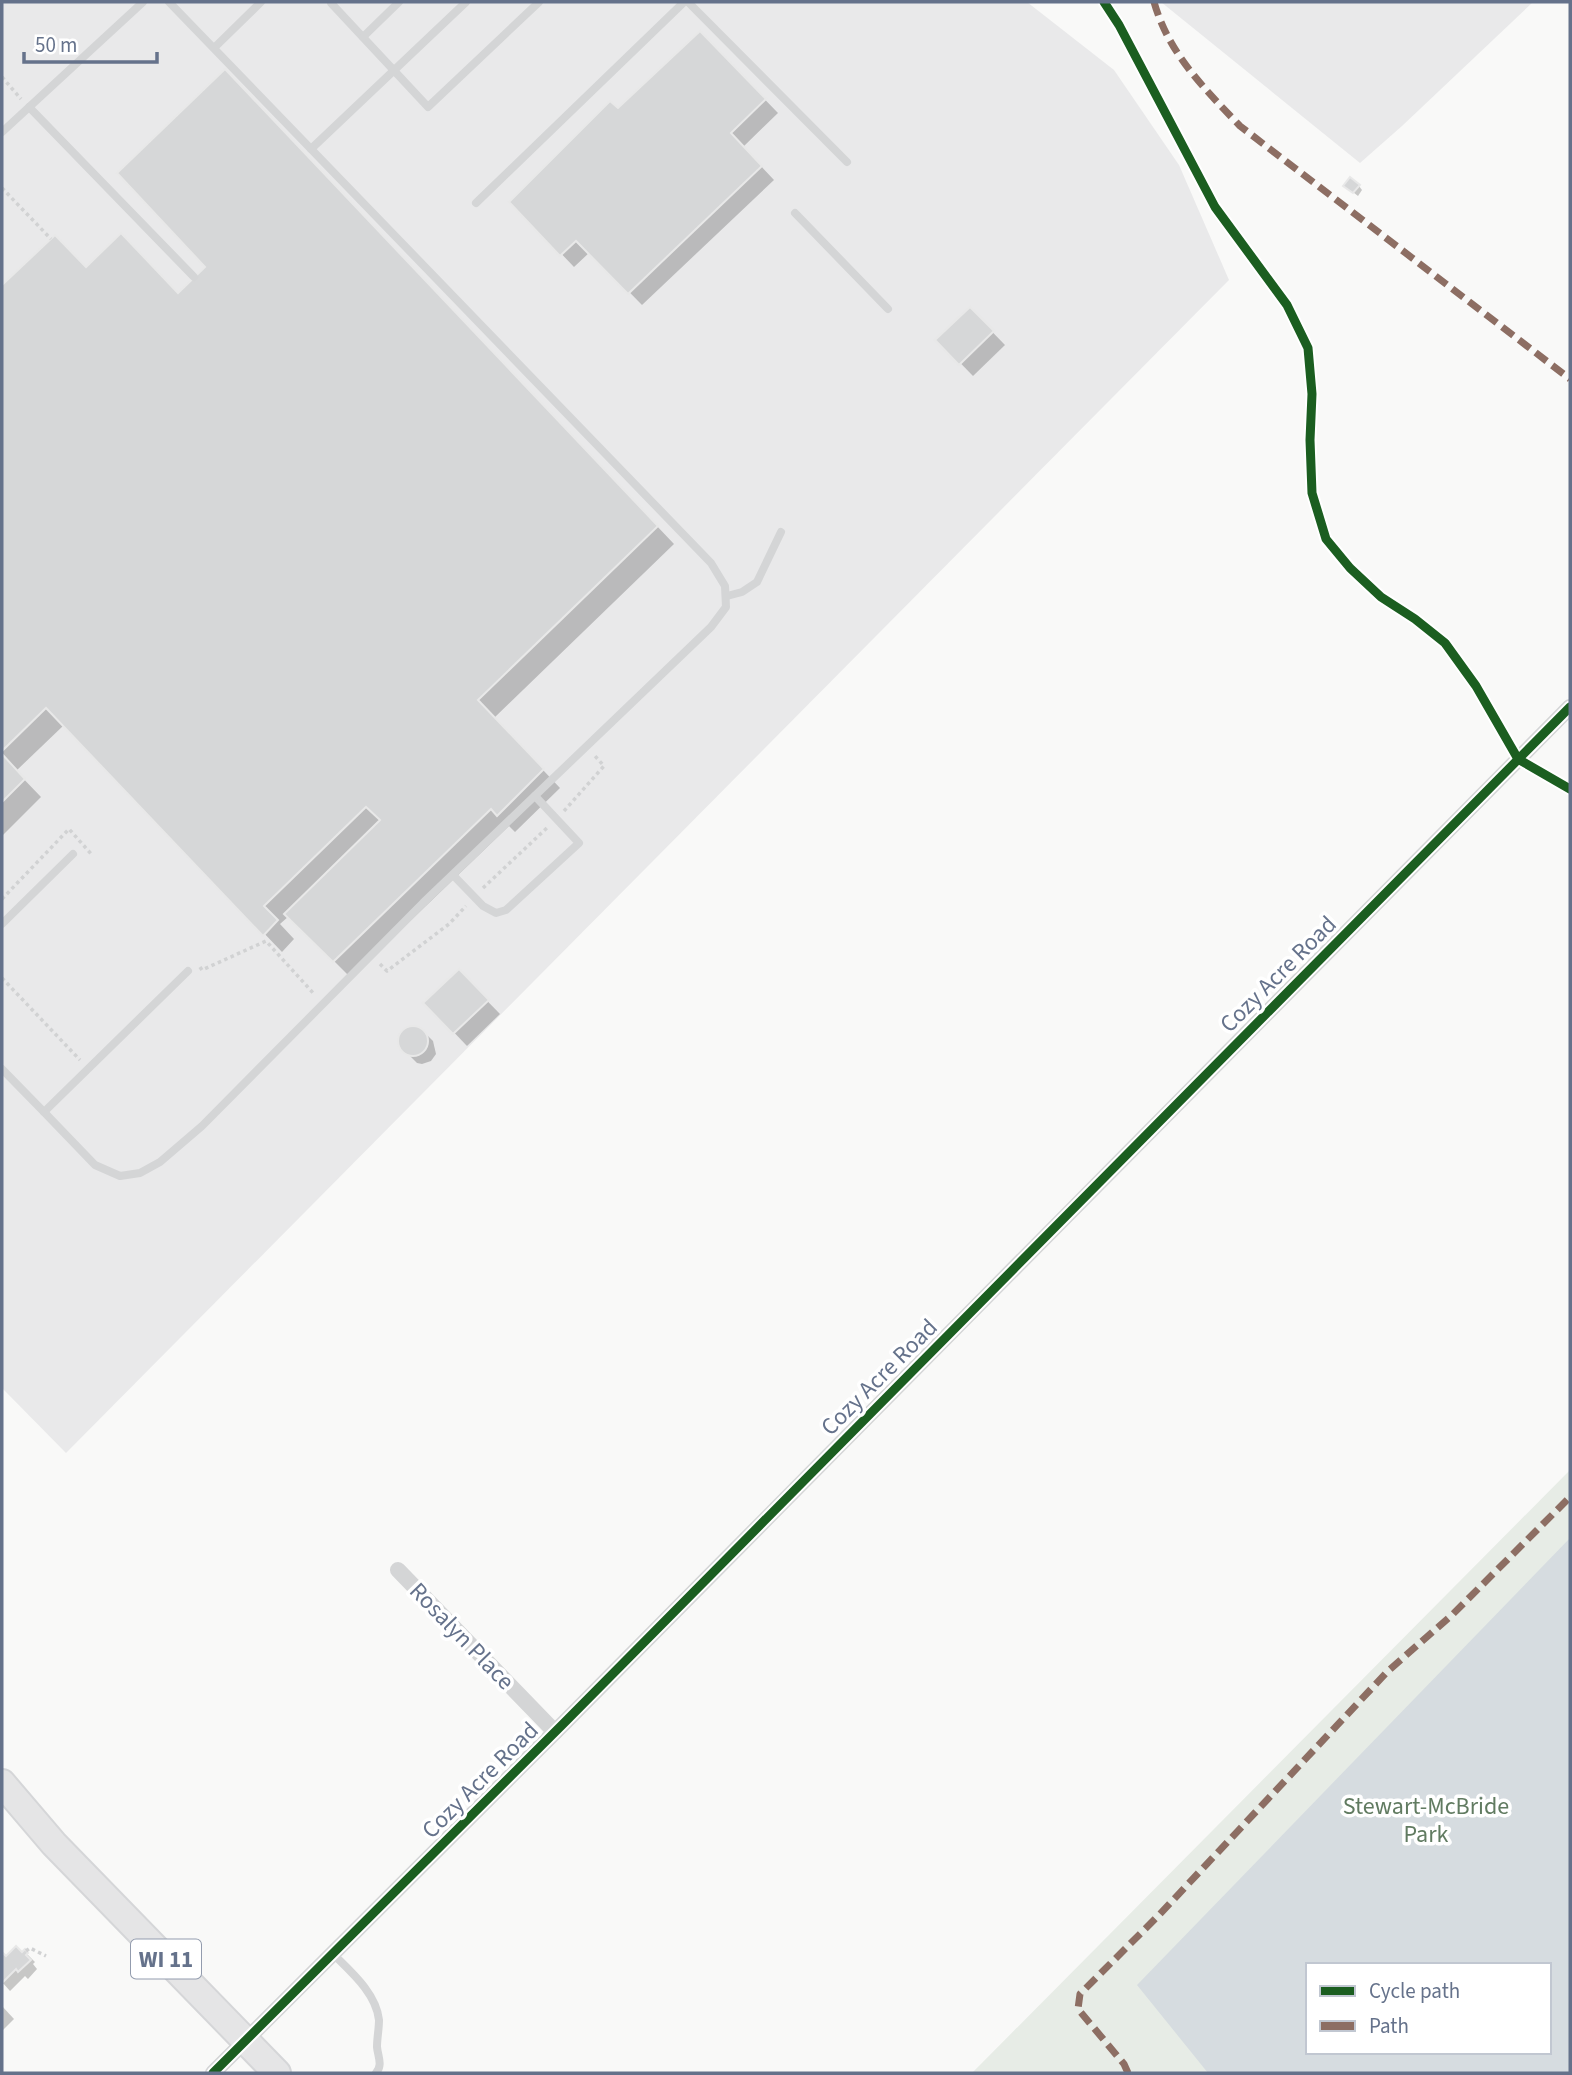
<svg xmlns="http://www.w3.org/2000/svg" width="1572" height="2075" viewBox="0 0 1572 2075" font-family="'Source Sans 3',sans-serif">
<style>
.built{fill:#e9e9ea}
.green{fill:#e7ece6;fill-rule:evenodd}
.water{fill:#d6dce0;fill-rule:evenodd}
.shadow{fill:#0003}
.building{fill:#d6d7d8;stroke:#e8e8e8;stroke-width:2}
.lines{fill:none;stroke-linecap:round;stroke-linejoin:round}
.primary-casing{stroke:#d5d6d8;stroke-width:30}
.path{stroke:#d1d2d3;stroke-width:3.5;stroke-dasharray:3.5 3.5;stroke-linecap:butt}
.lane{stroke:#d4d5d6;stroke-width:8}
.street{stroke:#d4d5d6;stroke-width:16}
.primary{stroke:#e5e5e6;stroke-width:26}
.quiet{stroke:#8d6e63;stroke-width:7;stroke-dasharray:14 7;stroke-linecap:butt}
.cycleway-casing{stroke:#fff;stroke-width:13}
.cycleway{stroke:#1b5e20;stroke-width:9}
.labels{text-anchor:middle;stroke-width:7;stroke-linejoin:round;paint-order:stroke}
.shield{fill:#fff;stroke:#939cae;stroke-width:2}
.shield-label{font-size:23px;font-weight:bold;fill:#65728b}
.street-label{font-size:24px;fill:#65728b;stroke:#fff}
.park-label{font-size:24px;fill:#617b61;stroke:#fff}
</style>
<rect width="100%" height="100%" fill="#f9f9f8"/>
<g class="built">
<polygon points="2,2 1027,2 1114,70 1179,165 1229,280 66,1453 2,1388"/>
<polygon points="1161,2 1533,2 1402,126 1360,163"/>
</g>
<path class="green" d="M1570,1470V2073H972ZM1308,1965H1549V2052H1308Z"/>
<path class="water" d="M1570,1538V2073H1208L1137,1985ZM1308,1965H1549V2052H1308Z"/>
<g class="shadow">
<polygon points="700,33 778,113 743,147 774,180 642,305 590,252 574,267 512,202 617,110"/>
<polygon points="242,89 674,544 494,718 560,788 515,832 509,826 351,978 289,916 280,924 294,939 282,952 64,725 16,771 41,797 2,836 2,288 55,238 86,269 178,295 208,267"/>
<polygon points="1359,186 1362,190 1358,196 1349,189"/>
<polygon points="970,309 1005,345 973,376 938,340"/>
<polygon points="459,972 500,1014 467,1046 426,1003"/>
<polygon points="412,1027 424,1032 433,1041 436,1054 431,1061 422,1064 417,1063 401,1047 400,1038 404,1031"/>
<polygon points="25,1952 35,1962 33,1964 37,1969 28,1979 25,1976 10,1991 2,1982 2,1954 6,1959 22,1955"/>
<polygon points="2,2006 14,2019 2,2031"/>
</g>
<g class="building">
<polygon points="700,31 766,99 731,133 762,166 628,294 576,241 560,256 509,202 610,101 618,108"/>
<polygon points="225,69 658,526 478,700 544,769 497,816 491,809 333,962 284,914 380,820 366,807 264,906 278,920 263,936 46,708 2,751 2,285 55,235 86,267 121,233 178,293 205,267 117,173"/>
<polygon points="1350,177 1360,185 1353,193 1343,186"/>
<polygon points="970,307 994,331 959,365 935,340"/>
<polygon points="2,754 25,779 2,802"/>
<polygon points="459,969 489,1000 453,1034 423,1003"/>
<circle cx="413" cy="1041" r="15"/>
<polygon points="16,1946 22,1952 25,1949 28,1953 26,1955 31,1960 18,1972 16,1969 2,1983 2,1952 6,1956"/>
</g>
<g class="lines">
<defs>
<polyline id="primary" points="2,1783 54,1844 277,2073"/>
</defs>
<use href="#primary" class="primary-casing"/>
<g class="path">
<polyline points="2,77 21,99"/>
<polyline points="2,188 51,239"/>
<polyline points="564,811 604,766 595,756"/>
<polyline points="483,888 549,826"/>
<polyline points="2,899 69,829 93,856"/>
<polyline points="380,964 387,971 449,924 466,906"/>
<polyline points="200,967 202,970 266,941 315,995"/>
<polyline points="2,978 80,1060"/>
<polyline points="26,1951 30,1948 46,1956"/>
</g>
<g class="lane">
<polyline points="333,2 331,3 428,107 539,2"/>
<polyline points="688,2 847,162"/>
<polyline points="363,37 399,2"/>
<polyline points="214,48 261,2"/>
<polyline points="29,107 194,277"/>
<polyline points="2,132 143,2"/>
<polyline points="311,149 466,2"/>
<polyline points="476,203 684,2"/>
<polyline points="795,213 888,309"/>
<polyline points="727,596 742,592 757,582 781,532"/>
<polyline points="453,875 483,906 496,913 506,910 579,843 535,796"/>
<polyline points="2,924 73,854"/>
<polyline points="2,1069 44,1112 188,971"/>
<polyline points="44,1112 95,1165 120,1176 140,1173 160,1162 202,1126 423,903 711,627 726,607 725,586 711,563 169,2"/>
<path d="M333,1954C351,1972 376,1993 379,2020C379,2029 377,2038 377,2047C378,2057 383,2065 376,2073"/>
</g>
<g class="street">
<polyline points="398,1570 555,1732"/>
<polyline points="213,2073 565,1722 1570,707"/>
</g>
<use href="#primary" class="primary"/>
<g class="quiet">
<path d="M1154,2C1169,54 1203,87 1240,126L1570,379"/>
<polyline points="1128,2073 1124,2064 1078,2009 1080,1994 1159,1915 1388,1671 1453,1614 1570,1497"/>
</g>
<defs>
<g id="cycleway">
<polyline points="1104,2 1119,25 1215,207 1287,305 1308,348 1312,394 1310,440 1312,493 1326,539 1350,568 1381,597 1415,619 1445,643 1476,686 1518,759 1570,789"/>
<polyline points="213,2073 565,1722 1570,707"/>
</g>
</defs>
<use href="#cycleway" class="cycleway-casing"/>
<use href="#cycleway" class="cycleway"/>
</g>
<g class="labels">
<rect class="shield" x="131" y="1939.5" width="70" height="39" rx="5"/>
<g class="shield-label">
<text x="166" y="1967">WI 11</text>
</g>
<g class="street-label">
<text transform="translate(1278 974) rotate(-45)" y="8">Cozy Acre Road</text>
<text transform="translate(879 1377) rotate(-45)" y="8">Cozy Acre Road</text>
<text transform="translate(462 1636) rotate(46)" y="8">Rosalyn Place</text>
<text transform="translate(480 1780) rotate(-45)" y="8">Cozy Acre Road</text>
</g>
<g class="park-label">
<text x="1426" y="1814">Stewart-McBride<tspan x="1426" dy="28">Park</tspan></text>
</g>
</g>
<rect width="1572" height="2075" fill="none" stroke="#65728b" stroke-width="7"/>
<rect x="1306" y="1963" width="245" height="91" fill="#ffffff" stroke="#c1c7d1" stroke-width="2"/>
<rect x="1320" y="1986" width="35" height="10" fill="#1b5e20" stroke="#c1c7d1" stroke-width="2"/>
<text x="1369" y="1998" font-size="21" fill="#65728b">Cycle path</text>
<rect x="1320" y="2021" width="35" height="10" fill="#8d6e63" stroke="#c1c7d1" stroke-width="2"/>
<text x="1369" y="2033" font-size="21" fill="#65728b">Path</text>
<path d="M24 52v10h133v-10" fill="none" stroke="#65728b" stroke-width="3.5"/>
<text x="35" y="52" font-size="21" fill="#65728b" stroke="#ffffff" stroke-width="5" paint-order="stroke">50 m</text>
</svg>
